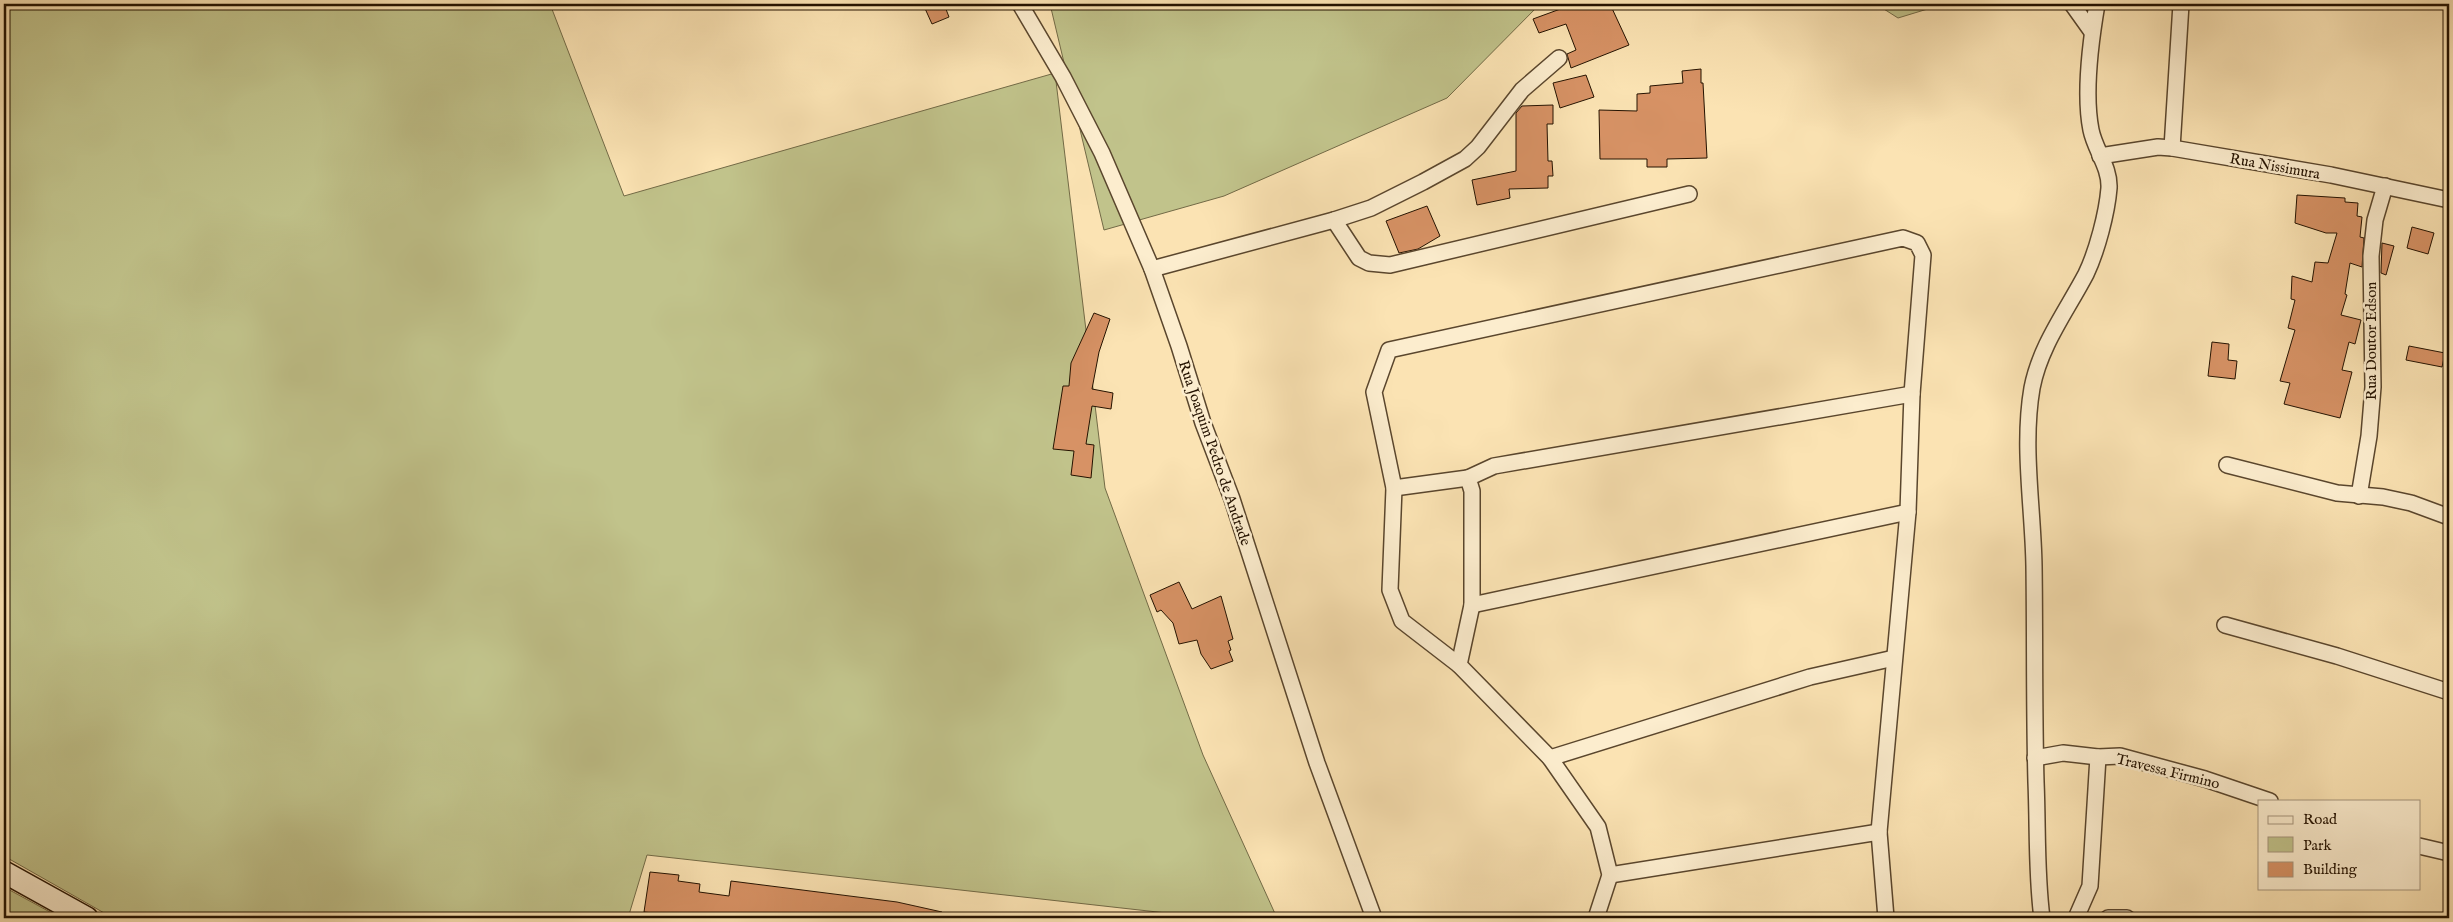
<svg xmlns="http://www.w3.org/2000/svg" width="2453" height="922" viewBox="0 0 2453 922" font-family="'IM FELL English',serif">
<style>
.green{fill:#c1c38b;stroke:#726a46}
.building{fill:#d79265;stroke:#241200}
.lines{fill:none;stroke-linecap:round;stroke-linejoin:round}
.minor-casing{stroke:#5a462d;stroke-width:18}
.secondary-casing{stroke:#241200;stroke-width:24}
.minor{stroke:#fcedce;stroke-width:15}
.secondary{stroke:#fcedce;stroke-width:21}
.labels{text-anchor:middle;stroke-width:5;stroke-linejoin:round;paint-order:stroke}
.street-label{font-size:15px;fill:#241200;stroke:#fcedce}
</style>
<rect width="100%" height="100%" fill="#fbe3b3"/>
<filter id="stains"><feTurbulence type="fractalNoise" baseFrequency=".004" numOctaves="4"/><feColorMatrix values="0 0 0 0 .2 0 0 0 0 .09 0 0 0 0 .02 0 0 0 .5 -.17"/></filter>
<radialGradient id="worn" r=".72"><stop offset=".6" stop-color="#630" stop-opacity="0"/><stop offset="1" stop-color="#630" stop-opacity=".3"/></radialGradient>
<g class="green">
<polygon points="4,4 550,4 624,196 1055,73 1105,488 1203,755 1277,918 1211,918 647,855 628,918 113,918 4,856"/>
<polygon points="1050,4 1540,4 1447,98 1224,196 1104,230"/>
<polygon points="1876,4 1944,4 1898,18"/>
<polygon points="4,887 61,918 4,918"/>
</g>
<g class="building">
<polygon points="923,4 944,4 949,17 932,24"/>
<polygon points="1574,4 1610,4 1629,45 1571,68 1567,54 1576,50 1566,24 1539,33 1533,19"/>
<polygon points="1701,69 1701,83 1703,83 1707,158 1667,159 1667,167 1647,167 1647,159 1600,159 1599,110 1637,111 1637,94 1650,93 1650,86 1683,83 1682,71"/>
<polygon points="1586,75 1594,97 1560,108 1553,83"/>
<polygon points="1553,105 1553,124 1547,124 1548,161 1552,161 1553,176 1548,176 1548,188 1509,189 1510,198 1477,205 1472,180 1516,171 1516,113 1522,106"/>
<polygon points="2297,195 2345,198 2345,202 2358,203 2357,216 2362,217 2360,237 2364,238 2362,267 2350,263 2345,294 2347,295 2341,315 2361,320 2355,344 2349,342 2342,370 2352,372 2340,418 2284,404 2290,383 2280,381 2295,330 2288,328 2295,300 2291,299 2292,276 2312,282 2315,262 2328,263 2337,233 2326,233 2295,223"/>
<polygon points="1427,206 1440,236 1418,249 1399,253 1386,221"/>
<polygon points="2412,227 2434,233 2428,254 2407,248"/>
<polygon points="2382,243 2394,246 2386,275 2381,273"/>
<polygon points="1094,313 1110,319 1099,352 1092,389 1113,393 1111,409 1092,406 1086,444 1094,445 1091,478 1071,475 1074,451 1053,449 1063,386 1069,386 1071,363"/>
<polygon points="2212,342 2229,344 2228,360 2237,361 2235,379 2208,376"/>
<polygon points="2409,346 2445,353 2442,367 2406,360"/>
<polygon points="1179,582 1192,609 1221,596 1233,639 1228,641 1231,650 1229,651 1233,661 1211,669 1201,654 1197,640 1179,644 1173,623 1161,610 1157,612 1150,595"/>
<polygon points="650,872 679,875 678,881 700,884 699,892 729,896 731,881 897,902 942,912 942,918 652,918 653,913 644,912"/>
</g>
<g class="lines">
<defs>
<g id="minor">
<polyline points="1020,4 1063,77 1102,153 1152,269 1179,346 1203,423 1232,499 1317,763 1374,918"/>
<polyline points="2072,4 2092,32"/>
<polyline points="2172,148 2181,4"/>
<polyline points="2100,156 2158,147 2172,148 2331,175 2449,200"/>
<polyline points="1334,220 1359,258 1369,263 1390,265 1689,194"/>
<polyline points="1152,269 1334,220 1371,208 1423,182 1465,159 1478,147 1522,90 1559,58"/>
<polyline points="2227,465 2337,493 2383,497 2411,503 2449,517"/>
<polyline points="1394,488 1468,478"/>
<polyline points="2359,496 2369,436 2373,387 2371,256 2375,220 2385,186"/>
<polyline points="1472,605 1908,512"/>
<polyline points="2225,625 2337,656 2449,692"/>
<polyline points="1459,665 1402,621 1390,590 1394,488 1374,392 1389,350 1903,238 1917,243 1923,255 1912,394 1908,512 1879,832 1886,918"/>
<polyline points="1550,758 1810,677 1894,658"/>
<polyline points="2035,758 2063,753 2098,757 2120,756 2205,779 2270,801"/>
<polyline points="2419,846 2449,853"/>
<polyline points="1610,875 1879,832"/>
<polyline points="1596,918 1610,875 1598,827 1550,758 1459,665 1472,605 1472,491 1468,478 1494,466 1912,394"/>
<path d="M2042,918C2036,873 2038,828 2036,782C2034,710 2035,638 2034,566C2033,507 2022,446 2032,388C2040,346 2066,312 2086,274C2097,251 2107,213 2109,188C2110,167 2095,150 2091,130C2084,95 2091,39 2097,4"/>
<polyline points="2076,918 2090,886 2098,757"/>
<polyline points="2108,918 2127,918"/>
</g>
<polyline id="secondary" points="4,872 87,918"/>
</defs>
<use href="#minor" class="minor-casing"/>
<use href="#secondary" class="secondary-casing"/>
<use href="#minor" class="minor"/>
<use href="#secondary" class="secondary"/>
</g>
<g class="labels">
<g class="street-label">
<text transform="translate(2275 166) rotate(10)" y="5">Rua Nissimura</text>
<text transform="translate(2371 341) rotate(-90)" y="5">Rua Doutor Edson</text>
<text transform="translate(1215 453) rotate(71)" y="5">Rua Joaquim Pedro de Andrade</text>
<text transform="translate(2168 771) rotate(14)" y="5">Travessa Firmino</text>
</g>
</g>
<rect width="2453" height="922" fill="none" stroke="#fbe3b3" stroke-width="20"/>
<rect x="5" y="5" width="2443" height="912" fill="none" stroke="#241200" stroke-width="2.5"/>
<rect x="10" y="10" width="2433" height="902" fill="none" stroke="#241200"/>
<rect x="2258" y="800" width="162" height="90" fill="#fcedce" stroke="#a6957c"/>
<rect x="2268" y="816" width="25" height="8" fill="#fcedce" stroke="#a6957c"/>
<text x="2303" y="824" font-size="15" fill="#241200">Road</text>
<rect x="2268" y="837" width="25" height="15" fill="#c1c38b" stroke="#a6957c"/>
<text x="2303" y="850" font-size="15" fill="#241200">Park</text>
<rect x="2268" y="862" width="25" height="15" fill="#d79265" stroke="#a6957c"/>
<text x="2303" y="874" font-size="15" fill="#241200">Building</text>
<rect width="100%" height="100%" filter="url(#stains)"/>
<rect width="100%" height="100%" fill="url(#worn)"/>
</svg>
